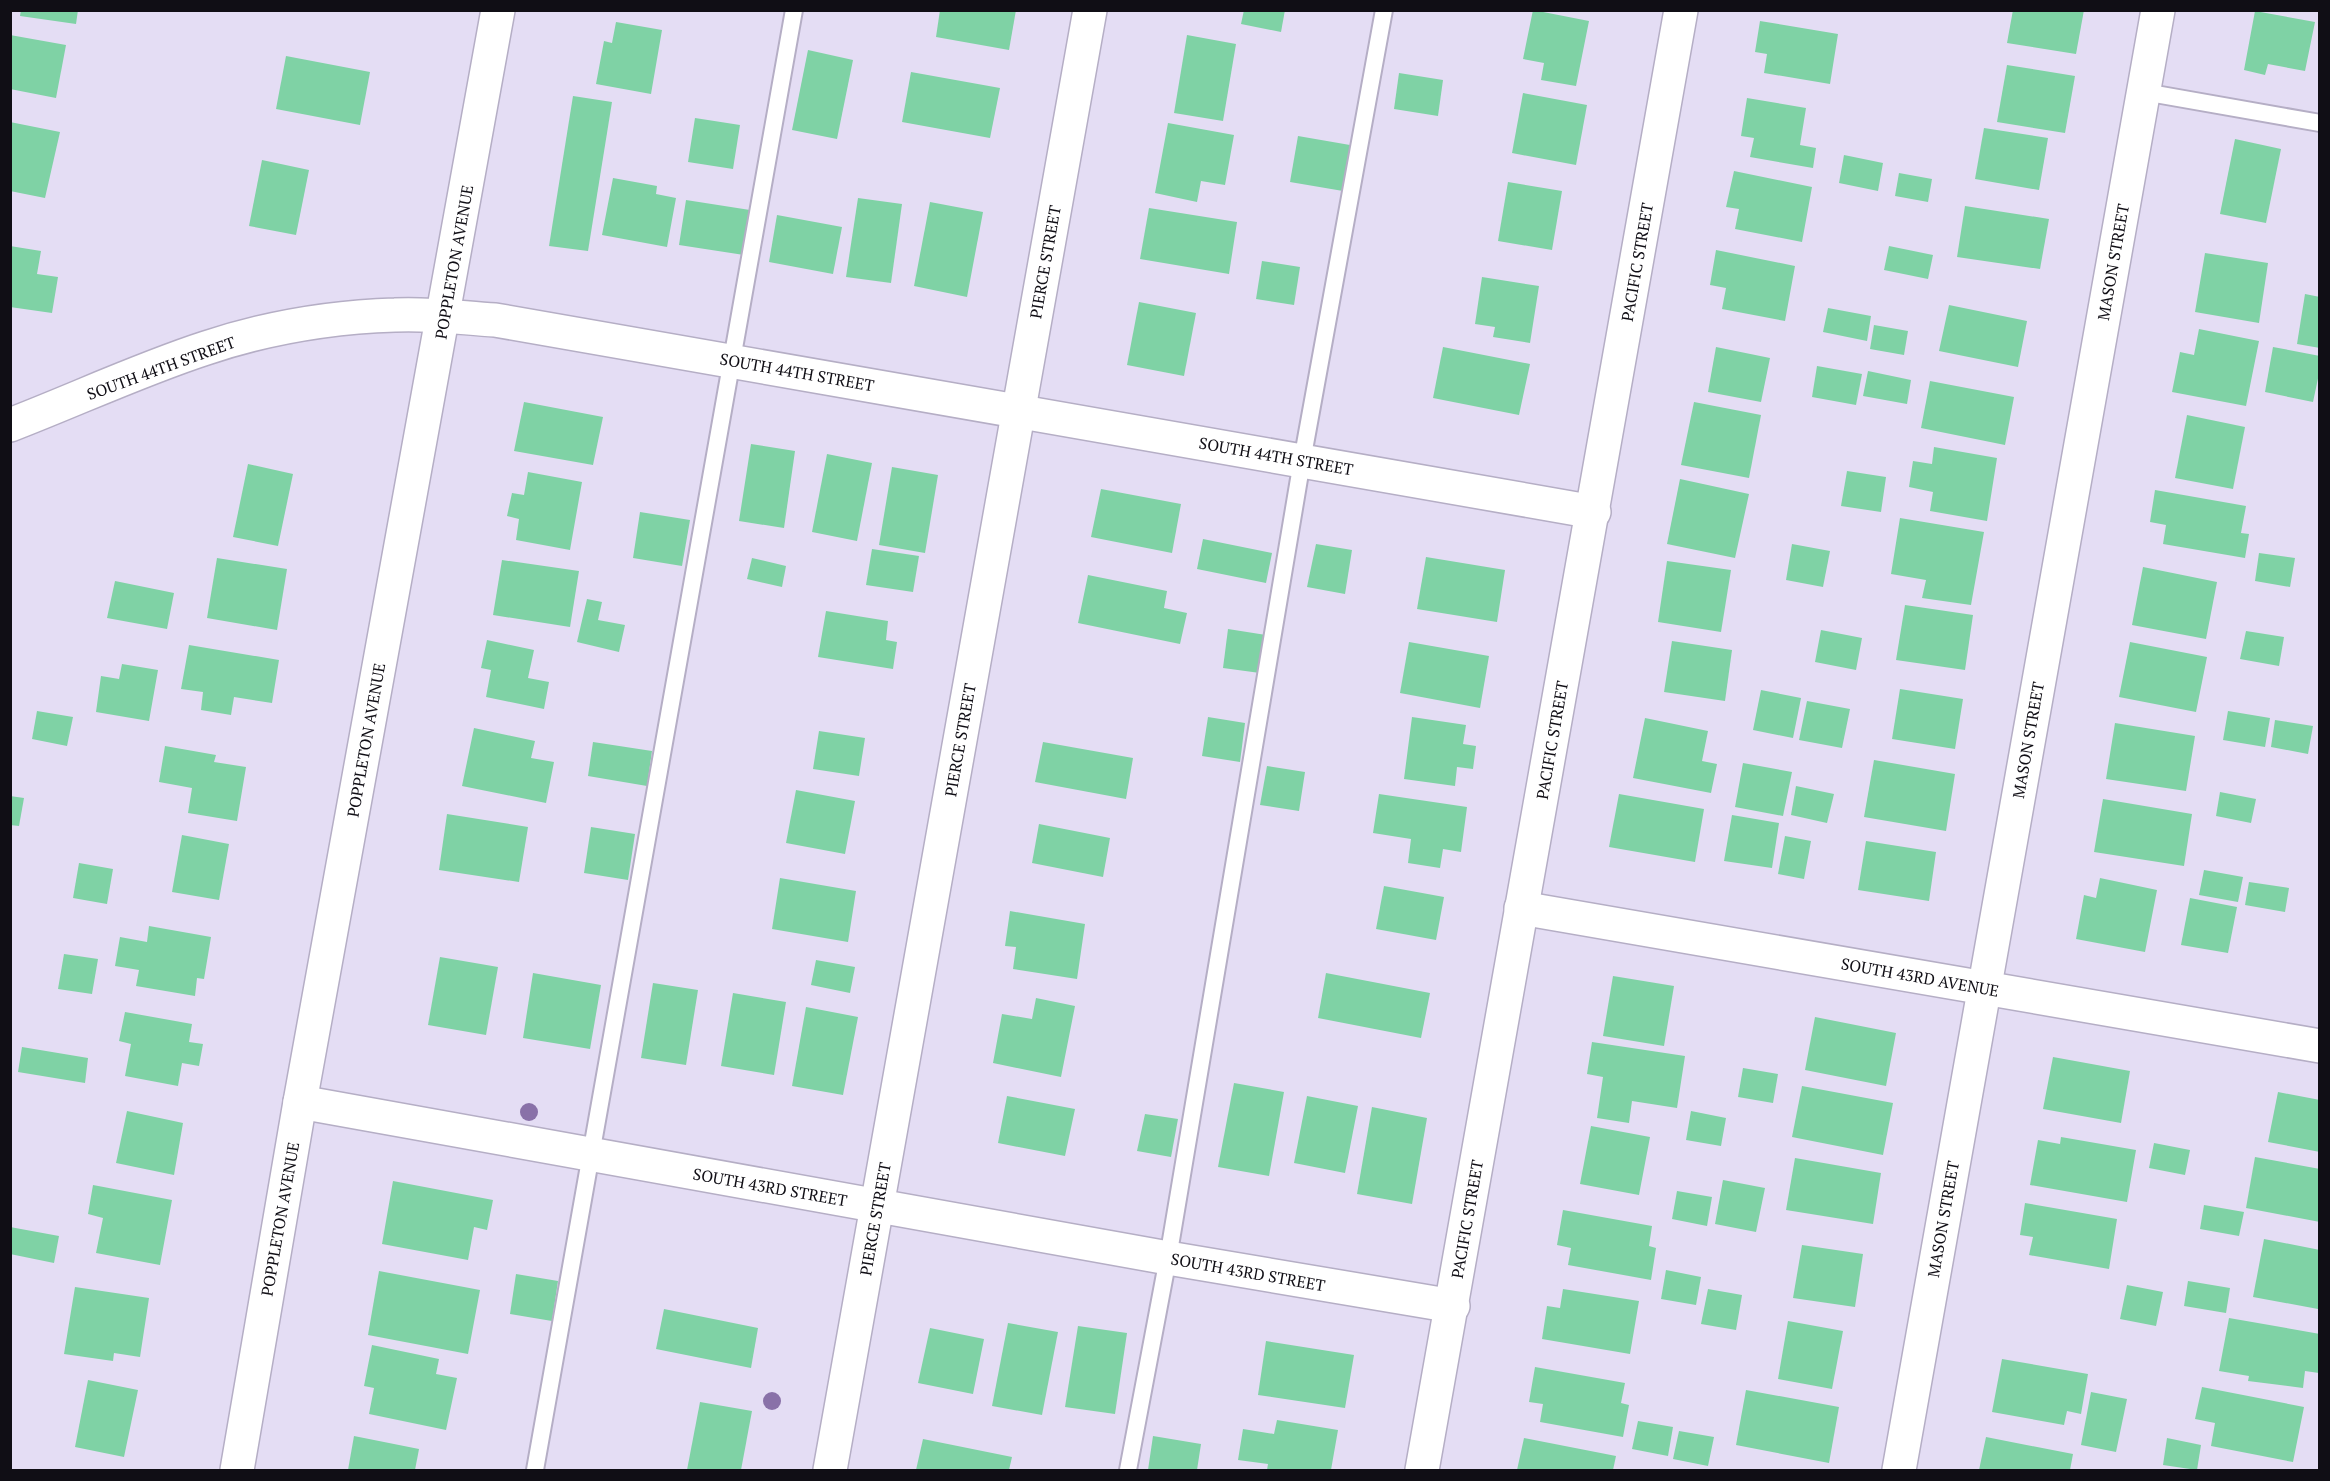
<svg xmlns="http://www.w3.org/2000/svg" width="2330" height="1481" viewBox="0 0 2330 1481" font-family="'PT Serif',serif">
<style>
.building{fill:#7fd2a5}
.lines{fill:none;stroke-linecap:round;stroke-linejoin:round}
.lane-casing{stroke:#b5aec5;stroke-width:20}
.street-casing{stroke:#b5aec5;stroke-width:36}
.lane{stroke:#fff;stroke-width:16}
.street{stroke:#fff;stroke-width:33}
.tree{fill:#8971a8}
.labels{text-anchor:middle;stroke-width:6;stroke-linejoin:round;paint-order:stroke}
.street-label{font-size:16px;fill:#100e15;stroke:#fff}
</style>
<rect width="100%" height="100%" fill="#e4ddf4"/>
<g class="building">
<polygon points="21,10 78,10 76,24 20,16"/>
<polygon points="940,10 1016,10 1009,50 936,37"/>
<polygon points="1244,10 1285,10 1281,32 1241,24"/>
<polygon points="1533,10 1589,21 1576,86 1541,80 1544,63 1523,59"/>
<polygon points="2013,10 2084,10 2076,54 2007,43"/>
<polygon points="2255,11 2315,22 2305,71 2268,64 2265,75 2244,70"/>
<polygon points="1760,21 1838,34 1830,84 1764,73 1767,54 1755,52"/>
<polygon points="616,22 662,30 651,94 596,84 604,41 612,43"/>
<polygon points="10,35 66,45 56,98 10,89"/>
<polygon points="1187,35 1236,44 1223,121 1174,113"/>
<polygon points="808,50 853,60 837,139 792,130"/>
<polygon points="286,56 370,72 360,125 276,109"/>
<polygon points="2007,65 2075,76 2065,133 1997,122"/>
<polygon points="911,72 1000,88 990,138 902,122"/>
<polygon points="1399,73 1443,80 1438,116 1394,109"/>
<polygon points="1523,93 1587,105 1576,165 1512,153"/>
<polygon points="573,96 612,102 588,251 549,246"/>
<polygon points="1747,98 1806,108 1800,145 1816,148 1813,168 1750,157 1754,138 1741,136"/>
<polygon points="695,118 740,125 733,169 688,162"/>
<polygon points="10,122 60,132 45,198 10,191"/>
<polygon points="1168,123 1234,135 1225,185 1201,181 1197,202 1155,193"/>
<polygon points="1984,128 2048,138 2039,190 1975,179"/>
<polygon points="1298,136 1350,145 1343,191 1290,182"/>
<polygon points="2235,139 2281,149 2266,223 2220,214"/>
<polygon points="1844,155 1883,163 1878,191 1839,183"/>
<polygon points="262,160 309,170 296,235 249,226"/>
<polygon points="1734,171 1812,187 1802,242 1735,229 1739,209 1726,207"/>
<polygon points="1899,173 1932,179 1928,202 1895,196"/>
<polygon points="613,178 657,186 656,194 676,198 667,247 602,235"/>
<polygon points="1508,182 1562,191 1552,250 1498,241"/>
<polygon points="858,198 902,204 891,283 846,277"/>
<polygon points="686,200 750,210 744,255 679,245"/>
<polygon points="930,202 983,212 967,297 914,286"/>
<polygon points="1965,206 2049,219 2040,269 1957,257"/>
<polygon points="1149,208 1237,222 1229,274 1140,259"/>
<polygon points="777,215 842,227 833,274 769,262"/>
<polygon points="10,246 41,251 37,274 58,277 52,313 10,307"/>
<polygon points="1889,246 1933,255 1928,279 1884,270"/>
<polygon points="1716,250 1795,266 1785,321 1722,309 1726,288 1710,285"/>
<polygon points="2205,253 2268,263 2259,323 2195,312"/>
<polygon points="1262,261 1300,267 1294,305 1256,299"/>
<polygon points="1482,277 1539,286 1530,343 1493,337 1495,327 1475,324"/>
<polygon points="2305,294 2320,297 2320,348 2297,344"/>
<polygon points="1139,302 1196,313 1184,376 1127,365"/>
<polygon points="1949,305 2027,321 2018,367 1939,351"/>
<polygon points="1828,308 1871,316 1867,341 1823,332"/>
<polygon points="1874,325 1908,331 1904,355 1870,349"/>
<polygon points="2199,329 2259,341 2246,406 2172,392 2180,352 2194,355"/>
<polygon points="1443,347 1530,364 1519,415 1433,398"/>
<polygon points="1716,347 1770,358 1761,402 1708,392"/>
<polygon points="2273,347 2320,356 2320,369 2313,402 2265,392"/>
<polygon points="1817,366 1862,374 1856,405 1812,397"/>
<polygon points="1868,371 1911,380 1907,404 1863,396"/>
<polygon points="1930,381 2014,397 2005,445 1921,428"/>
<polygon points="524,402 603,417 593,465 514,451"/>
<polygon points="1694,402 1761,415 1749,478 1681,465"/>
<polygon points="2187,415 2245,427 2233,489 2175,478"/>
<polygon points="751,444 795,451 784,528 739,521"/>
<polygon points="1934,447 1997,458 1987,521 1930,511 1933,492 1909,487 1913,461 1932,464"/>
<polygon points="827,454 872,463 857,541 812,532"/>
<polygon points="248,464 293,474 278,546 233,537"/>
<polygon points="892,467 938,475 925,553 879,545"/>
<polygon points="1847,471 1886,477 1881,512 1841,506"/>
<polygon points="528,472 582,482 570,550 516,540 519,519 507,516 512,493 524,495"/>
<polygon points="1680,479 1749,494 1735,558 1667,544"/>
<polygon points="1101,489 1181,504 1172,553 1091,537"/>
<polygon points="2155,490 2246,506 2241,533 2249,534 2245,558 2163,544 2166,525 2150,522"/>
<polygon points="640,512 690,520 682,566 633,558"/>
<polygon points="1900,518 1984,532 1971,605 1922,598 1926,580 1891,574"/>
<polygon points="1203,539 1272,553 1266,583 1197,569"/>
<polygon points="1316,544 1352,550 1345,594 1307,587"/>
<polygon points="1792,544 1830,551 1823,587 1786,580"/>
<polygon points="872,549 919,556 913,592 866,585"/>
<polygon points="2259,553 2295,558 2290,587 2255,581"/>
<polygon points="1426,557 1505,570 1497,622 1417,609"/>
<polygon points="217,558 287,569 277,630 207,618"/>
<polygon points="752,558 786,566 782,587 747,579"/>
<polygon points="502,560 579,571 570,627 493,615"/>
<polygon points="1667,561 1731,570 1721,632 1658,622"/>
<polygon points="2143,567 2217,582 2206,639 2132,625"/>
<polygon points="1088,575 1167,591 1164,608 1187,613 1180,644 1078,623"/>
<polygon points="115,581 174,593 167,629 107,618"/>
<polygon points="587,599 602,602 598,620 625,625 619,652 577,642"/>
<polygon points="1905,605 1973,615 1965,670 1896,660"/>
<polygon points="826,611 888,621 886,640 897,642 893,669 818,657"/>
<polygon points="1228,629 1266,635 1260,673 1223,668"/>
<polygon points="1821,630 1862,638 1856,670 1815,662"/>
<polygon points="2246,631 2284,637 2279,666 2240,659"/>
<polygon points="487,640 534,650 528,678 549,682 544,709 486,697 491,670 481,668"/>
<polygon points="1672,641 1732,650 1725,701 1664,692"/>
<polygon points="1409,642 1489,656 1480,708 1400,693"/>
<polygon points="2130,642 2207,657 2196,712 2119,697"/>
<polygon points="189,645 279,660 272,703 234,697 231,715 201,710 203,692 181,689"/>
<polygon points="122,664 158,670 149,721 96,712 101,676 119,679"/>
<polygon points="1900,689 1963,699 1955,749 1892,739"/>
<polygon points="1761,690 1801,698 1793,738 1753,730"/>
<polygon points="1807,701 1850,709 1842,748 1799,740"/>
<polygon points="37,711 73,717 67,746 32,739"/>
<polygon points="2228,711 2270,718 2265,747 2223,740"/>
<polygon points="1208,717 1245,723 1240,762 1202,756"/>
<polygon points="1412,717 1466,725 1463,744 1476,746 1473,769 1457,767 1455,786 1404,779"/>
<polygon points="1645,718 1708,731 1702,761 1717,764 1711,793 1633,778"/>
<polygon points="2275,720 2313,726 2308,754 2271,747"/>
<polygon points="2115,723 2195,736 2186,791 2106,779"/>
<polygon points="474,728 535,741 531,758 554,762 546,803 462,786"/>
<polygon points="819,731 865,738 859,776 813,769"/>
<polygon points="593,742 652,751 647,786 588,776"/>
<polygon points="1043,742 1133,758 1126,799 1035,782"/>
<polygon points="165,746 216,755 214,762 246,767 237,821 188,813 192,788 159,782"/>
<polygon points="1874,760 1955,774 1946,831 1864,817"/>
<polygon points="1743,763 1792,772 1783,816 1735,807"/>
<polygon points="1267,766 1305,772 1299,811 1260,805"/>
<polygon points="1796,786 1834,794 1827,823 1791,815"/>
<polygon points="796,790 855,801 845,854 786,843"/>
<polygon points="2220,792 2256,799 2251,823 2216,816"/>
<polygon points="1379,794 1467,807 1461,852 1443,849 1440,868 1408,863 1411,839 1373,833"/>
<polygon points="1619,794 1704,809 1695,862 1609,847"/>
<polygon points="10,796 24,798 19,826 10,825"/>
<polygon points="2103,799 2192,814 2184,866 2094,852"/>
<polygon points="447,814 528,827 519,882 439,870"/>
<polygon points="1732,815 1779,823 1772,868 1724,861"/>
<polygon points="1039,824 1110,838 1103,877 1032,863"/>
<polygon points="591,827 635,834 628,880 584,873"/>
<polygon points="182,835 229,844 219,900 172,892"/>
<polygon points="1785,836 1811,841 1804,879 1778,874"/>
<polygon points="1866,841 1936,852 1929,901 1858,890"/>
<polygon points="79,863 113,869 107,904 73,898"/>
<polygon points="2204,870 2243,877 2238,902 2199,895"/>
<polygon points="780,878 856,891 848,942 772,929"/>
<polygon points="2100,878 2157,890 2145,952 2076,939 2084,895 2096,898"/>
<polygon points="2249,882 2289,888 2285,912 2245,905"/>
<polygon points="1384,886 1444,897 1436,940 1376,929"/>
<polygon points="2190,898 2237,907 2228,953 2181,945"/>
<polygon points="1010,911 1085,924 1077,979 1013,969 1016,947 1005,946"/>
<polygon points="149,926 211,937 204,979 197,978 195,996 136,986 139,970 115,966 120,937 147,942"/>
<polygon points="64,954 98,959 92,994 58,989"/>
<polygon points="440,957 498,967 486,1035 428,1025"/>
<polygon points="816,960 855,967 850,993 811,985"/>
<polygon points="533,973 601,985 590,1049 523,1038"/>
<polygon points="1326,973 1430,993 1421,1038 1318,1018"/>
<polygon points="1613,976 1674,986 1664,1046 1603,1036"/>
<polygon points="653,983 698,990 686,1065 641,1058"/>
<polygon points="733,993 786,1002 774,1075 721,1066"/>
<polygon points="1036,998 1075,1006 1061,1077 993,1063 1002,1014 1032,1019"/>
<polygon points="806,1007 858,1017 843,1095 792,1086"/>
<polygon points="125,1012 192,1024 189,1042 203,1044 199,1066 182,1063 178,1086 125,1076 131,1044 119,1041"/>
<polygon points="1815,1017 1896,1033 1886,1086 1805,1070"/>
<polygon points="1592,1042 1685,1056 1677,1108 1632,1101 1629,1123 1597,1118 1603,1077 1587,1074"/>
<polygon points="22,1047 88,1058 85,1083 18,1072"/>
<polygon points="2053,1057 2130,1071 2121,1123 2043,1109"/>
<polygon points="1743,1068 1778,1074 1773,1103 1738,1097"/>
<polygon points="1234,1083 1284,1092 1269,1176 1218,1167"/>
<polygon points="1802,1086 1893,1103 1883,1155 1792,1137"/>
<polygon points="2278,1092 2320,1100 2320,1152 2268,1142"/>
<polygon points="1007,1096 1075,1109 1065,1156 998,1143"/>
<polygon points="1307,1096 1358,1106 1345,1173 1294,1163"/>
<polygon points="1372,1107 1427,1118 1412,1204 1357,1194"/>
<polygon points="127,1111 183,1123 174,1175 116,1163"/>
<polygon points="1691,1111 1726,1118 1721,1146 1686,1140"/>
<polygon points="1145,1114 1178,1119 1171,1157 1137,1151"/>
<polygon points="1591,1126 1650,1137 1639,1195 1580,1184"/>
<polygon points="2061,1137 2136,1150 2127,1202 2030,1185 2038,1140 2060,1144"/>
<polygon points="2154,1143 2190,1150 2185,1175 2149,1168"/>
<polygon points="2255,1157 2320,1169 2320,1222 2246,1208"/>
<polygon points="1795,1158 1881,1173 1873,1224 1786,1210"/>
<polygon points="1723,1180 1765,1188 1756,1232 1715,1224"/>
<polygon points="393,1181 493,1200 487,1230 474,1227 468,1260 382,1244"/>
<polygon points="93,1185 172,1200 160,1265 96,1253 103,1218 88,1214"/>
<polygon points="1677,1191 1712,1197 1707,1226 1672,1219"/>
<polygon points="2025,1203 2117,1219 2109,1269 2029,1255 2033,1237 2020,1235"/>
<polygon points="2204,1205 2244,1212 2239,1236 2200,1229"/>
<polygon points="1563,1210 1652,1226 1649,1246 1656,1248 1651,1280 1568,1265 1571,1248 1557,1245"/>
<polygon points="10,1227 59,1236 54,1263 10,1254"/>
<polygon points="2264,1239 2320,1250 2318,1309 2253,1297"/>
<polygon points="1802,1245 1863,1254 1855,1307 1793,1298"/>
<polygon points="1666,1270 1701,1277 1696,1305 1661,1299"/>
<polygon points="379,1271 480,1290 468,1354 368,1335"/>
<polygon points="516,1274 558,1281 552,1321 510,1314"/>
<polygon points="2188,1281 2230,1288 2226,1313 2184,1306"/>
<polygon points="2127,1285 2163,1292 2156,1326 2120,1319"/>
<polygon points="75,1287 149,1298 140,1357 114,1353 113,1361 64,1354"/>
<polygon points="1563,1289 1639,1301 1630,1354 1542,1339 1547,1306 1560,1308"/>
<polygon points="1708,1289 1742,1295 1736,1330 1701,1324"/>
<polygon points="664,1309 758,1328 751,1368 656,1349"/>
<polygon points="2229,1318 2320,1334 2319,1373 2305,1371 2303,1388 2248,1381 2249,1376 2219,1371"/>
<polygon points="1788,1321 1843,1331 1832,1389 1778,1379"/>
<polygon points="1008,1323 1058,1332 1042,1415 992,1406"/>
<polygon points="1078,1326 1127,1333 1115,1414 1065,1407"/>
<polygon points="930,1328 984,1339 973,1394 918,1383"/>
<polygon points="1266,1341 1354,1355 1345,1408 1258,1395"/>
<polygon points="372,1345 439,1359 436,1374 457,1378 446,1430 369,1414 374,1388 364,1386"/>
<polygon points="2002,1359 2088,1374 2081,1414 2067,1411 2064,1425 1992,1412"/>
<polygon points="1535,1367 1625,1383 1621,1403 1629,1405 1623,1437 1540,1422 1543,1404 1529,1402"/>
<polygon points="88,1380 138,1390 124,1457 75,1447"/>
<polygon points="2202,1387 2304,1407 2293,1462 2211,1446 2215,1423 2195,1419"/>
<polygon points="1746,1390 1839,1407 1829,1463 1736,1445"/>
<polygon points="2091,1392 2127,1399 2116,1452 2081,1445"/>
<polygon points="700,1402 752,1411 741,1470 687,1470"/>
<polygon points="1277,1420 1338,1430 1331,1470 1267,1470 1268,1464 1238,1460 1243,1429 1274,1434"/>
<polygon points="1638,1421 1673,1427 1668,1456 1632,1449"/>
<polygon points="1679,1431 1714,1437 1708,1466 1673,1459"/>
<polygon points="354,1436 419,1449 415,1470 348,1470"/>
<polygon points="1153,1436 1201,1444 1197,1470 1148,1470"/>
<polygon points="1986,1437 2073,1454 2070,1470 1979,1470"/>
<polygon points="1524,1438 1616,1456 1613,1470 1517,1470"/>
<polygon points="2167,1438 2201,1445 2197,1470 2163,1465"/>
<polygon points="923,1439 1012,1457 1009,1470 916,1470"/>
</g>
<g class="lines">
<defs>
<g id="lane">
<polyline points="2144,92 2320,123"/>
<polyline points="535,1470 794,10"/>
<polyline points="1128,1470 1168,1258 1302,461 1384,10"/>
</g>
<g id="street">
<path d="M10,425C75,400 141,369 206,348C266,328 332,317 395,315C428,313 462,318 495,320L1594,512"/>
<polyline points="1521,908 2320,1046"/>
<polyline points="300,1102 1168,1258 1453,1306"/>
<polyline points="237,1470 300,1102 498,10"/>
<polyline points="830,1470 1090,10"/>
<polyline points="1422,1470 1681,10"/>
<polyline points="1899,1470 2158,10"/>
</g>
</defs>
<use href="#lane" class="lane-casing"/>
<use href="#street" class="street-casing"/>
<use href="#lane" class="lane"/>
<use href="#street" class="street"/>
</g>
<g class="tree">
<circle cx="529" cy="1112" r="9"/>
<circle cx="772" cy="1401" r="9"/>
</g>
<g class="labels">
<g class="street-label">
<text transform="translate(454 262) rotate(-80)" y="6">POPPLETON AVENUE</text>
<text transform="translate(1045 262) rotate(-80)" y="6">PIERCE STREET</text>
<text transform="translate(1637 262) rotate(-80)" y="6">PACIFIC STREET</text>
<text transform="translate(2113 262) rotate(-80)" y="6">MASON STREET</text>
<text transform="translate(161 368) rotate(-20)" y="6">SOUTH 44TH STREET</text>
<text transform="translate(797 372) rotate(10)" y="6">SOUTH 44TH STREET</text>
<text transform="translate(1276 456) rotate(10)" y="6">SOUTH 44TH STREET</text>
<text transform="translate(366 740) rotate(-80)" y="6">POPPLETON AVENUE</text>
<text transform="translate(960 740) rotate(-80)" y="6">PIERCE STREET</text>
<text transform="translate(1552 740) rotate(-80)" y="6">PACIFIC STREET</text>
<text transform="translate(2028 740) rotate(-80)" y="6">MASON STREET</text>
<text transform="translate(1920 977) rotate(10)" y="6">SOUTH 43RD AVENUE</text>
<text transform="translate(770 1187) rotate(10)" y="6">SOUTH 43RD STREET</text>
<text transform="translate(280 1219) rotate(-80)" y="6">POPPLETON AVENUE</text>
<text transform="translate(875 1219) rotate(-80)" y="6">PIERCE STREET</text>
<text transform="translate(1467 1219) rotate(-80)" y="6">PACIFIC STREET</text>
<text transform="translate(1943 1219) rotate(-80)" y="6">MASON STREET</text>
<text transform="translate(1248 1272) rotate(10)" y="6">SOUTH 43RD STREET</text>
</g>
</g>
<rect width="2330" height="1481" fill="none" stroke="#100e15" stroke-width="24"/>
</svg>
